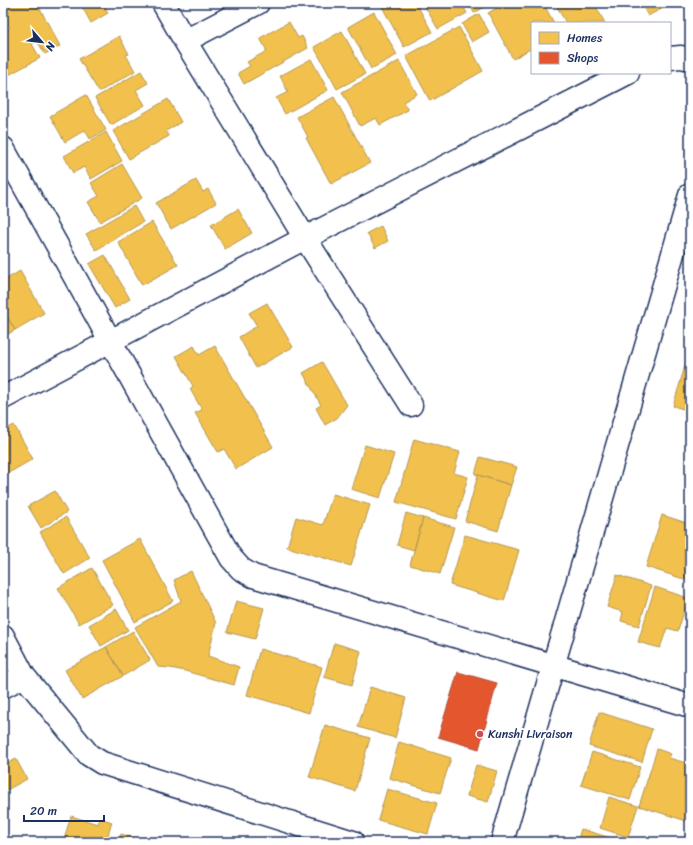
<svg xmlns="http://www.w3.org/2000/svg" width="693" height="845" font-family="Sriracha,sans-serif">
  <style>
    .homes { fill: #f2c14e; stroke: #b29553 }
    .shops { fill: #e4572e; stroke: #a84b3c }
    .lines { fill: none; stroke-linecap: round; stroke-linejoin: round }
    .street-casing { stroke: #1b2f5e; stroke-width: 25 }
    .street { stroke: #fff; stroke-width: 22 }
    .poi-dot { fill: #d1495b; stroke: #fff; stroke-width: 1.5 }
    .labels { text-anchor: middle; stroke-width: 4; stroke-linejoin: round; paint-order: stroke }
    .poi-label { font-size: 12px; fill: #1b2f5e; stroke: #fff; text-anchor: start }
  </style>
  <rect width="100%" height="100%" fill="#fff"/>
  <filter id="ink" filterUnits="userSpaceOnUse"><feTurbulence type="fractalNoise" baseFrequency=".025" numOctaves="2"/><feDisplacementMap in="SourceGraphic" scale="8" xChannelSelector="R" yChannelSelector="G"/><feConvolveMatrix kernelMatrix="1 2 1 2 8 2 1 2 1" color-interpolation-filters="sRGB"/></filter>
  <g filter="url(#ink)">
    <path class="homes" d="M6,3h31l23,43 -15,8 -8,-13 -5,3 8,14 -37,20v-46l7,-4 -7,-13v-10z
      M80,3h23l5,10 -17,10z
      M380,3h36l16,29 -28,15z
      M423,3h38l6,10 -29,16z
      M469,3h23l-18,10z
      M506,3h37l11,20h-22v25l-19,11 -25,-46z
      M555,3h39l11,20h-39z
      M641,3h31l-24,13z
      M374,12l23,43 -26,14 -23,-42z
      M479,14l10,18 -17,10 -10,-18z
      M289,22l9,16 4,-2 6,12 -64,36 -6,-11 12,-7 -3,-4 20,-11 -7,-13z
      M459,27l24,44 -53,30 -24,-45z
      M342,31l23,43 -28,15 -23,-42z
      M119,36l10,18 -3,1 9,16 -36,21 -20,-33z
      M311,59l17,31 -43,24 -9,-16 12,-6 -8,-16z
      M399,61l18,33 -14,8 5,8 -28,15 -4,-7 -16,8 -18,-34z
      M141,71l7,12 -12,7 9,15 -34,20 -16,-27z
      M86,95l20,35 -16,9 -5,-9 -20,12 -15,-26z
      M334,97l36,66 -39,21 -25,-46 2,-1 -11,-20z
      M168,99l13,23 -15,9 3,5 -40,23 -16,-28z
      M106,132l16,29 -31,18 -7,-12 -11,6 -9,-17z
      M122,164l20,34 -42,24 -12,-20 11,-6 -8,-13z
      M196,180l7,12 5,-3 8,14 -45,26 -15,-26z
      M134,206l9,16 -47,28 -10,-16z
      M238,209l14,24 -27,16 -14,-24z
      M152,222l26,43 -36,20 -24,-43z
      M381,226l7,15 -13,7 -8,-15z
      M105,255l25,44 -15,9 -26,-44z
      M20,271l24,42 -29,17 -12,-20v-29z
      M267,303l26,44 -37,21 -17,-31 18,-11 -8,-13z
      M3,310l12,20 -12,7z
      M194,346l5,9 16,-9 58,101 -37,22 -12,-20 -6,3 -23,-39 7,-3 -12,-21 3,-3 -17,-30z
      M689,353l1,1v57l-17,-5z
      M322,362l25,43 -10,13 -12,7 -9,-17 5,-3 -18,-32z
      M14,425l19,34 -28,16 -2,-3v-41z
      M414,439l46,13 -6,21 14,4 -12,42 -60,-17z
      M365,445l29,9 -14,44 -29,-9z
      M480,457l37,10 -6,18 -36,-11z
      M478,475l33,10 -13,46 -33,-10z
      M55,491l12,21 -26,16 -13,-22z
      M333,494l37,11 -19,61 -64,-19 9,-30 27,8z
      M406,513l17,5 -9,32 -17,-5z
      M662,515l28,9v57l-44,-14z
      M66,517l24,41 -26,16 -24,-42z
      M423,518l31,9 -14,47 -30,-9z
      M465,535l54,15 -15,51 -54,-16z
      M140,539l33,62 -38,21 -33,-62z
      M92,568l21,37 -34,19 -21,-36z
      M191,571l25,52 -8,33 31,11 -5,18 -49,-14 -15,-3 -12,-1 -23,-40 46,-26 -7,-21z
      M617,575l34,11 -12,40 -18,-5 2,-9 -16,-5z
      M655,587l33,11 -10,33 -11,-3 -7,20 -22,-6z
      M236,601l28,7 -9,31 -28,-7z
      M116,609l12,21 -27,16 -12,-21z
      M133,631l17,29 -27,16 -17,-29z
      M334,643l27,8 -9,34 -28,-8z
      M106,647l17,29 -41,23 -17,-29z
      M260,649l62,18 -13,46 -62,-18z
      M370,687l36,11 -11,40 -37,-11z
      M599,712l53,17 -10,33 -53,-16z
      M325,725l45,13 -15,53 -46,-14z
      M399,742l52,16 -11,35 -51,-15z
      M657,749l14,5 -2,4 21,6v58l-51,-16z
      M592,752l48,15 -10,33 -49,-15z
      M16,759l11,20 -24,13v-30l2,3z
      M476,765l21,6 -9,31 -21,-6z
      M387,789l50,14 -9,31 -50,-14z
      M609,797l29,9 -10,31 -28,-9z
      M71,816l27,8 2,-6 12,4 -6,20h-43z
      M581,829l43,13h-47z
      M121,834l17,5 -1,3h-18z"/>
    <path class="shops" d="M458,672l39,11 -18,66 -41,-12z"/>
    <g class="lines">
      <g class="street-casing">
        <path id="street" d="M163,3l22,38 120,197 106,167
          M185,41l73,-38
          M670,58l11,-1 9,2
          M3,148l228,410 10,11 12,7 437,130
          M3,398l302,-160 323,-165
          M3,636l21,40 65,79 13,8 251,79
          M3,687l21,-11
          M502,842l188,-647"/>
      </g>
      <use href="#street" class="street"/>
    </g>
  </g>
  <circle class="poi-dot" cx="480" cy="734" r="4"/>
  <g class="labels">
    <g class="poi-label">
      <text x="488" y="738">Kunshi Livraison</text>
    </g>
  </g>
  <rect width="693" height="845" fill="none" stroke="#fff" stroke-width="16"/>
  <rect x="8" y="8" width="677" height="829" fill="none" stroke="#1b2f5e" stroke-width="1.5" filter="url(#ink)"/>
  <rect x="531" y="22" width="140" height="52" fill="#ffffff" stroke="#a4acbf"/>
  <rect x="539" y="32" width="20" height="12" fill="#f2c14e" stroke="#a4acbf"/>
  <text x="567" y="42" font-size="12" fill="#1b2f5e">Homes</text>
  <rect x="539" y="52" width="20" height="12" fill="#e4572e" stroke="#a4acbf"/>
  <text x="567" y="62" font-size="12" fill="#1b2f5e">Shops</text>
  <g transform="translate(42 42) rotate(118)" stroke="#ffffff" stroke-width="3" paint-order="stroke">
  <path d="M0-3L7 15L0 10L-7 15Z" fill="#1b2f5e"/>
  <text y="-6" font-size="11" font-weight="bold" text-anchor="middle" fill="#1b2f5e">N</text>
  </g>
  <path d="M24 815v6h80v-6" fill="none" stroke="#1b2f5e" stroke-width="2"/>
  <text x="30" y="815" font-size="12" fill="#1b2f5e" stroke="#ffffff" stroke-width="3" paint-order="stroke">20 m</text>
</svg>
